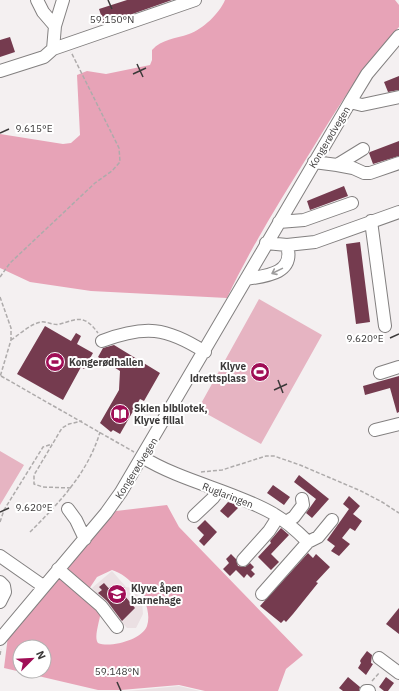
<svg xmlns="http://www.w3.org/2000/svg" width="399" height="691" font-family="'IBM Plex Sans',sans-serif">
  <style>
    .built { fill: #ebe0e3 }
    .green { fill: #e6b4c2 }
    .forest { fill: #e7a3b7; fill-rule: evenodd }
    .building { fill: #753b4f }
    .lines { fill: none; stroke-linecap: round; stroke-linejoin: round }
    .minor-casing { stroke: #838080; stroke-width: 14 }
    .path { stroke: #aeabab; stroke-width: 1.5; stroke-dasharray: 4 2; stroke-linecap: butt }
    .minor { stroke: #fff; stroke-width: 12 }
    .oneway { stroke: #9d9c9c }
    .ticks { fill: none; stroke: #3b3939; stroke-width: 1.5 }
    .labels { text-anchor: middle; stroke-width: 4; stroke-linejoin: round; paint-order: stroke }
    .street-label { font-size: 10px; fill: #3b3939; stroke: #fff }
    .poi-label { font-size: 10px; font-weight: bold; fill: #3b3939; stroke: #fff; text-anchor: start }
    .ticks-label { font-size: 10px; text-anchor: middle; fill: #3b3939; stroke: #fff; stroke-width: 4; stroke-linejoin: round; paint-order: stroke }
  </style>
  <rect width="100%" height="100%" fill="#f4f0f1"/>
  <path class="built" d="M112,571l14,16 6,1 10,13 1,13 -7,14h-9l-35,-40z
    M179,686l21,5h-72z"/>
  <path class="green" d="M259,299l63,36 -61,109 -63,-35z
    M0,451l24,14 -24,40z"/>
  <path class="forest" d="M225,0h170l4,5v22c-35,37 -61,80 -88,124 -30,48 -60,96 -84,147l-136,-7 -61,-9 -30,-14v-134l63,10 8,-1 9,-8 -3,-60 10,-4 19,3 44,-9 2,-5v-10c10,-11 23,-11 37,-16 14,-5 30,-20 36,-34z
    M167,505l12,22 124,128 -17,14 -8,22h-73l-26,-6 -58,5h-23l-94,-22 4,-32 48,-59 13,4 32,28c0,9 -8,28 -3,34 12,5 44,-3 49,-17 7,-22 -15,-50 -35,-56l-15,7 -8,12 -21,-17 -1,-5 49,-56zM20,647h24v24h-24z"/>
  <path class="building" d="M127,0h45l-68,24 -5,-15z
    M10,37l5,15 -15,5v-17z
    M399,76v14l-11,2 -4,-10z
    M399,141v15l-26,8 -4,-11 1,-1z
    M344,186l4,10 -38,14 -3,-9z
    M360,242l10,80 -14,2 -10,-80z
    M45,326l26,15 5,-8 5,3 -4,8 16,9 -9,16 -3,-2 -18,33 -46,-26z
    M114,345l46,28 -16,28 -4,-2 -20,35 -7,-4 -2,2 -11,-9 19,-33 1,-19 -22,-14 5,-9z
    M399,376v36l-2,1 -7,-25 -25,7 -2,-9z
    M299,475l30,24 -17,19 -6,-5 10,-14 -22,-17z
    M273,485l17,12 -6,8 -17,-12z
    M349,496l11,10 -7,8 9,7 -7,10 -5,-3 -8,10 8,6 -11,12 -8,-5 4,-5 -8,-6 22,-31 -6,-5z
    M228,502l6,2 4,4 -10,10 -8,-7z
    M205,520l12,12 -13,14 -5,-5 5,-6 -7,-7z
    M281,528l8,7 -18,19 8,8 -8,8 -13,-13 13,-14 -1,-2z
    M308,553l5,5 3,-4 14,13 -14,15 2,1 -25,31 -7,8 -2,-2 -3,3 -21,-17z
    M231,554l5,5 2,7 7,1 5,-4 4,4 -3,3 4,4 -4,4 -4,-4 -3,4 -8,-8 -6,6 -7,-7 6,-6 -3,-4z
    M104,583l15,17 5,-5 11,13 -13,13 -15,-20 -9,-8 4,-3 -3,-3z
    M399,608v26l-13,-10z
    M367,651l5,4 -1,8 2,1 -7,11 -8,-7 3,-5 -1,-2 1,-2z
    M348,677l12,10 -1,4h-16l-4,-3z
    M386,677l8,6 -6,8h-4l-5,-4z"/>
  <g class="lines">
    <g class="minor-casing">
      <path id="minor" d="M37,0l6,12 12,14
        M53,49l142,-49
        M0,71l44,-14 9,-8 2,-23 8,-26
        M350,102l12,3 37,-8
        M314,162l23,3 16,3 11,5h6l29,-10
        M337,165l26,-16
        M371,221l14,105
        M279,222l25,-2 48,-17
        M266,243l21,2 28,-3 84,-30
        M246,279c22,-3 49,-6 41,-34
        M102,341c43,-16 64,-14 103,11
        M380,373l19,-6
        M375,430l24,-6
        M142,457c41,25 89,33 130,56 14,8 25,18 36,29
        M68,509l8,11 9,19
        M194,516l19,-18 5,-7
        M286,522l8,-5 9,-12 -1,-6
        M0,556l43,30
        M243,560l26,-29 9,-14
        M58,569l43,37 16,21
        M0,582l4,4 1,6 -5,10
        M262,594l46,-52 10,-5 14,-17
        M0,639l106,-126 15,-21 229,-390 17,-28 32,-38
        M379,658l20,15
        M366,691h3"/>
    </g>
    <path class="path" d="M0,277l10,-14 85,-80 17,-12 8,-9 -1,-14 -48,-96
      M0,297l11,31v12l-11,37
      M11,340c9,-6 19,-16 30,-18 6,-1 13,4 19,2 18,-5 24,-10 38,9
      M1,376l133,76
      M201,472l21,-2 44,-14h8l26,9 61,26 21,11 17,11
      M71,488l-28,-1 -9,-3v-9l28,-47 7,-4 13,-3
      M0,522l4,-12 39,-63 9,-3
      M30,532c29,-29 58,-59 70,-100
      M0,655l1,-6
      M372,681l8,-9"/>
    <use href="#minor" class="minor"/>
  </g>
  <defs><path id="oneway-shaft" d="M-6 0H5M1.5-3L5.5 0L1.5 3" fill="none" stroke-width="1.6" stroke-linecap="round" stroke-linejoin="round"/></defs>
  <use class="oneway" href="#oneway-shaft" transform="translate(277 271) rotate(154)"/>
  <path class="ticks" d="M108,0l4,9M137,64l6,13M133,74l13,-6M0,133l9,-4M390,338l9,-4M278,380l5,13M274,390l13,-6M0,512l9,-4M117,682l4,9"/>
  <defs>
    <g id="stadium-disc" transform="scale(1)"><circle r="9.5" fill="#a00e56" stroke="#fff"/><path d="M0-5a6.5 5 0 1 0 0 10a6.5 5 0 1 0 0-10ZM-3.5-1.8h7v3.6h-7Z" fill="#fff"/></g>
    <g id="library-disc" transform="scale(1)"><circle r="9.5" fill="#a00e56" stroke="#fff"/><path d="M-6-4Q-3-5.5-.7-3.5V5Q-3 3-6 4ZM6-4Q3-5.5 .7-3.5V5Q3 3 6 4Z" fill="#fff"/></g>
    <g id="school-disc" transform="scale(1)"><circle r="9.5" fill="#a00e56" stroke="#fff"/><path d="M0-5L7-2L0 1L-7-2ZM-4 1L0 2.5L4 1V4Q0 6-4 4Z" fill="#fff"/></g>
  </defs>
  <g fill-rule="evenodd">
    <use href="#stadium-disc" x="55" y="362"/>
    <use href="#stadium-disc" x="260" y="372"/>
    <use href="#library-disc" x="120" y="414"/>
    <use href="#school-disc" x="117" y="594"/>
  </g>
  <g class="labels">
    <g class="street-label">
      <text transform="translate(329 137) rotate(-59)" y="4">Kongerødvegen</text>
      <text transform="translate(136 468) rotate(-58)" y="4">Kongerødvegen</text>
      <text transform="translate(228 495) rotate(21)" y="4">Ruglaringen</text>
    </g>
    <g class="poi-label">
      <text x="69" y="366">Kongerødhallen</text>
      <text x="246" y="370" text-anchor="end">Klyve<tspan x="246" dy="12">idrettsplass</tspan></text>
      <text x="134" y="412">Skien bibliotek,<tspan x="134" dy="12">Klyve filial</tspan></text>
      <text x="131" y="592">Klyve åpen<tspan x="131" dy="12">barnehage</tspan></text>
    </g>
  </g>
  <g class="ticks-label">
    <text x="112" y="23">59.150°N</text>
    <text x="34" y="132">9.615°E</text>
    <text x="365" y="342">9.620°E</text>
    <text x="34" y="511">9.620°E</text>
    <text x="117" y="675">59.148°N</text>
  </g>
  <g transform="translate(32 659) rotate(66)"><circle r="19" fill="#ffffff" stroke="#b1b0b0"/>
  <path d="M0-3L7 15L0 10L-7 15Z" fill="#a00e56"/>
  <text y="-6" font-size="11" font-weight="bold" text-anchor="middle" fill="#3b3939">N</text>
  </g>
</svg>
